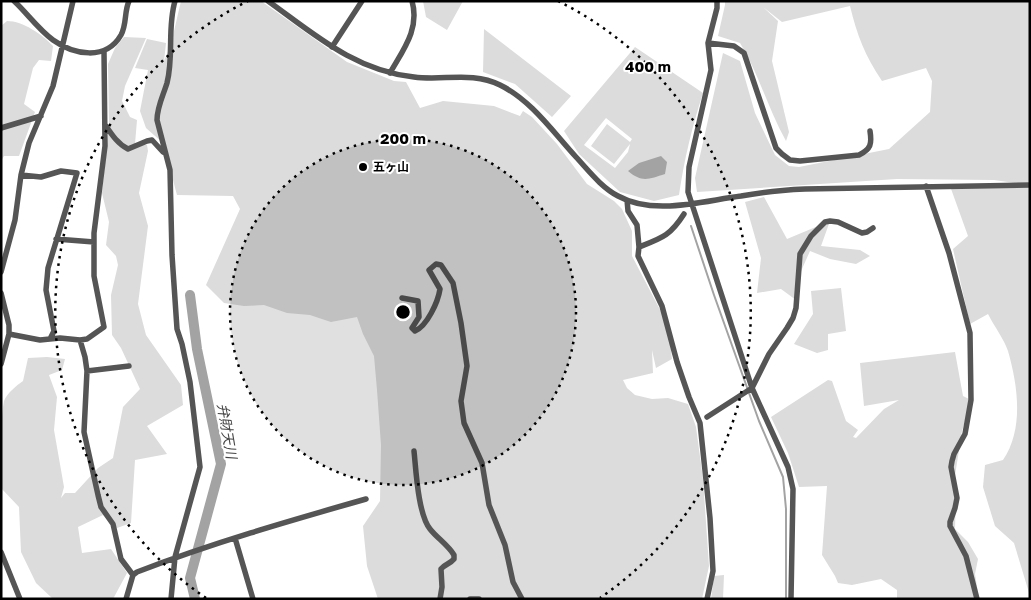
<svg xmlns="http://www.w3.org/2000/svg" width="1031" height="600" font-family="'Golos Text','Noto Sans JP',sans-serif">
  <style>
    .green { fill: #dcdcdc; fill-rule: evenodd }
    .water { fill: #a3a3a3 }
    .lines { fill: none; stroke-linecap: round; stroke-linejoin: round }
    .stream { stroke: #a3a3a3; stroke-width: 2 }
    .river { stroke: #a3a3a3; stroke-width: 10 }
    .minor { stroke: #555; stroke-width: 5.5 }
    .ring { fill: none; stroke: #000; stroke-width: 2.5; stroke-dasharray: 2.5 5 }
    .poi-dot { fill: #000; stroke: #fff; stroke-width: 2 }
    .labels { text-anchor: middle; stroke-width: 4; stroke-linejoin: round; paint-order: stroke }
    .poi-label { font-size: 12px; font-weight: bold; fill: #000; stroke: #fff; text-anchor: start }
    .water-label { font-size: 14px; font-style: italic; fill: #444; stroke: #fff }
    .centre { fill: #000; stroke: #fff; stroke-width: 2.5 }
    .ring-label { font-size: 15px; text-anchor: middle; font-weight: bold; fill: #000; stroke: #fff; stroke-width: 4; stroke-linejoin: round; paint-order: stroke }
  </style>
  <rect width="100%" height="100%" fill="#fff"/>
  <path class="green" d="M181,1h80l86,61 47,19 12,1 14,26 23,-7 51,5 26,10 3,-5 9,6 25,27 30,40 27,17 8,8 10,22v25l36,69 4,34 -16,9 -4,-18 1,23 -30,7 4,8 8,7 17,4 16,-1 20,6 8,23 7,52 6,87 -7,33h-324l-11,-33 -4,-40 17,-25 1,-56 -4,-55 -3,-34 -11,-22 -6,-17 -26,5 -21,-7 -23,-2 -23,-8 -20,1 -20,-3 -18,-18 34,-76 -7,-13 -56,-1 -14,-52 -17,-15 -6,-17 8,-41 -13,-2 12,-29 19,4 -2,18 7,-17z
    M423,1h40l-16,29 -21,-13z
    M725,1h305v595l-16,-53 -19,-17 -12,-39 2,-22 18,-5c21,-31 15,-74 5,-109 -4,-12 -14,-25 -20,-37l-18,10 -17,-75 15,-13 -18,-50 71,-2 -27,-4 -97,-1 -200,13 -2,-14 28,-125 17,8 15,52 20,42 14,11 10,1 90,-18 41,-37 2,-31 -6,-13 -44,13c-17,-25 -25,-46 -32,-75l-68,16 -19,-15 15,14 -6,40 17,71 -3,9c-18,-32 -27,-67 -46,-98l-22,-7 7,-31z
    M7,21c16,0 36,14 46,25l-2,15 -12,-1 -6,8 -9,36 11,8 -16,44h-15l-3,5v-135z
    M484,29l87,67 -19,21 -37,-33 -32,-12z
    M124,37l22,1 -21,48 -3,15 8,16 7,3 -2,24 12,1 1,6 -9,42 9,33 -10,78 8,31 35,50 2,20 -36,21 20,28 -32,6 -4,63 -14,5 -14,-13 -25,12 4,26 29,-4 16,24 -14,26h-60l-17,-16 -15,-31 -2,-45 -18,-19c0,-22 -1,-67 3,-87 3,-8 12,-15 19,-20l5,-23 19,-1 18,2 -3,11 -13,5 8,22 -3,33 10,57 -3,11 4,-5h10l23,-25 15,-10 10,-51 17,-18 -19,-41 -9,-13 -1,-40 7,-30 -2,-9 -10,-11 3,-23 -7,-29 7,-68 -1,-61 7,-16z
    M635,47l68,46c-11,34 -19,67 -24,102l-25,6 -34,-9 -41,-38 -15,-23zM606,118l26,21 -2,3 -23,-18 -16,22 23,18 16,-20 -2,8 -13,16 -31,-23z
    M764,197l23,42 43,-18 -9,25 39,4 10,6 -14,8 -26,-5 -20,-8 -12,27 -2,22 -15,-11 -24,4 4,-35 -16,-56z
    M841,288l5,43 -18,3v16l-11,3 -23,-9 19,-30 -2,-23z
    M955,352l8,44 8,4 -9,31 -8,51 2,11 -1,36 13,13 10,17 -3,15 4,25h-82v-9l-16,-11 -29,6 -14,-2 -3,-7 -13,-21 5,-69 -28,1 -11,-34 -17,-36 57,-37 4,1 14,40 12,9 -5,7 3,1 28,-29 15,-9 -35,6 -4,-43z
    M724,575l-1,24h-12l3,-23z"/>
  <path class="water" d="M661,156l6,6 -2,12c-16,5 -23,9 -37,-3l11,-8z"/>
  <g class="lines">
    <path class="stream" d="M691,226l23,69 45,126 24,56 3,32v90"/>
    <path class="river" d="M190,295l7,54 24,115 -31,114 5,21"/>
    <path class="minor" d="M14,1c13,12 24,28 39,39 21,15 53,21 68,-5 6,-11 3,-23 8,-34
      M268,1c46,33 87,70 146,76 29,4 58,-6 86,8 31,15 53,47 76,72 13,14 25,30 42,39 36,20 84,5 123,0 21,-4 42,-6 64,-7l225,-4
      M717,1v7l-9,35 3,27 -22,97 -1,25 64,196 36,79 5,22 -2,110
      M708,43l26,3 10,7 32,95 6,6 8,6 10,1 59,-6c12,-6 13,-11 11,-24
      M332,47l30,-46
      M390,73c13,-23 30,-44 22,-72
      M106,126c6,9 12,18 22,23l19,-8 5,-1 11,12
      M1,128l40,-12
      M21,175l20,2 20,-6 16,2 -29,95 -2,22 8,41 -4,8
      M926,186l23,67 21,80 1,67 -6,34 -11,20 -2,7 -1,6 6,31 -2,10 -5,14v4l16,30 11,43
      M627,200l1,11 9,14 2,22
      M684,214c-14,22 -22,24 -45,33l-1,9 24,50 15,56 12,35 11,26 10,95 3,53 -6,28
      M56,239l38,3
      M1,272l14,-52 6,-45 8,-32 24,-57 20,-85
      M1,293l8,32v9l-8,30
      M402,298l16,3 1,16 -7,11 3,3c12,-5 23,-29 25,-42l-11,-19 7,-6 5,1 12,18 8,40 6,43 -6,35 3,22 18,40 7,42 16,40 8,37 9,17
      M9,334l31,6 20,-2 20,2 7,-1 17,-12 -10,-51v-43l11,-87 -1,-95
      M80,340l5,17 2,14 -3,61 14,63 3,12 12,17 8,35 12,16
      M87,371l42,-5
      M707,417l45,-29 17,-34 18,-26 6,-10 3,-10 4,-54 11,-18 14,-14 5,-1 8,1 24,11 5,-1 6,-4
      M414,451c2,19 4,63 16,78 7,9 18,16 24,26v4c-4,5 -9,5 -13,10l1,18 -2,12
      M235,538l18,61
      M1,552l19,47
      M126,599l7,-24 4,-3c75,-29 152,-51 229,-73
      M171,599l4,-42 25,-90 -10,-85 -8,-38 -5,-15 -5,-74 -2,-85 -13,-50c0,-13 6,-24 10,-37 7,-27 0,-55 8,-82
      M470,599h9"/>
  </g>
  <circle cx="403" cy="312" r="173" fill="#000" fill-opacity=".12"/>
  <g class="ring">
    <circle cx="403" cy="312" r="173"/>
    <path d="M206 598A347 347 0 0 1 248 1M558 1A347 347 0 0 1 600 598"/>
  </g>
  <circle class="poi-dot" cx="363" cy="167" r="5"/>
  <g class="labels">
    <g class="poi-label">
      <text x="373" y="171">五ヶ山</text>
    </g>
    <g class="water-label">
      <text transform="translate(227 431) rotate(80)" y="5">弁財天川</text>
    </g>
  </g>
  <circle cx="403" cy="312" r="8" class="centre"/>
  <g class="ring-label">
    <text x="648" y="72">400 m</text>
    <text x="403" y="144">200 m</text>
  </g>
  <rect width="1031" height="600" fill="none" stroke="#000000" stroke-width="5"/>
</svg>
